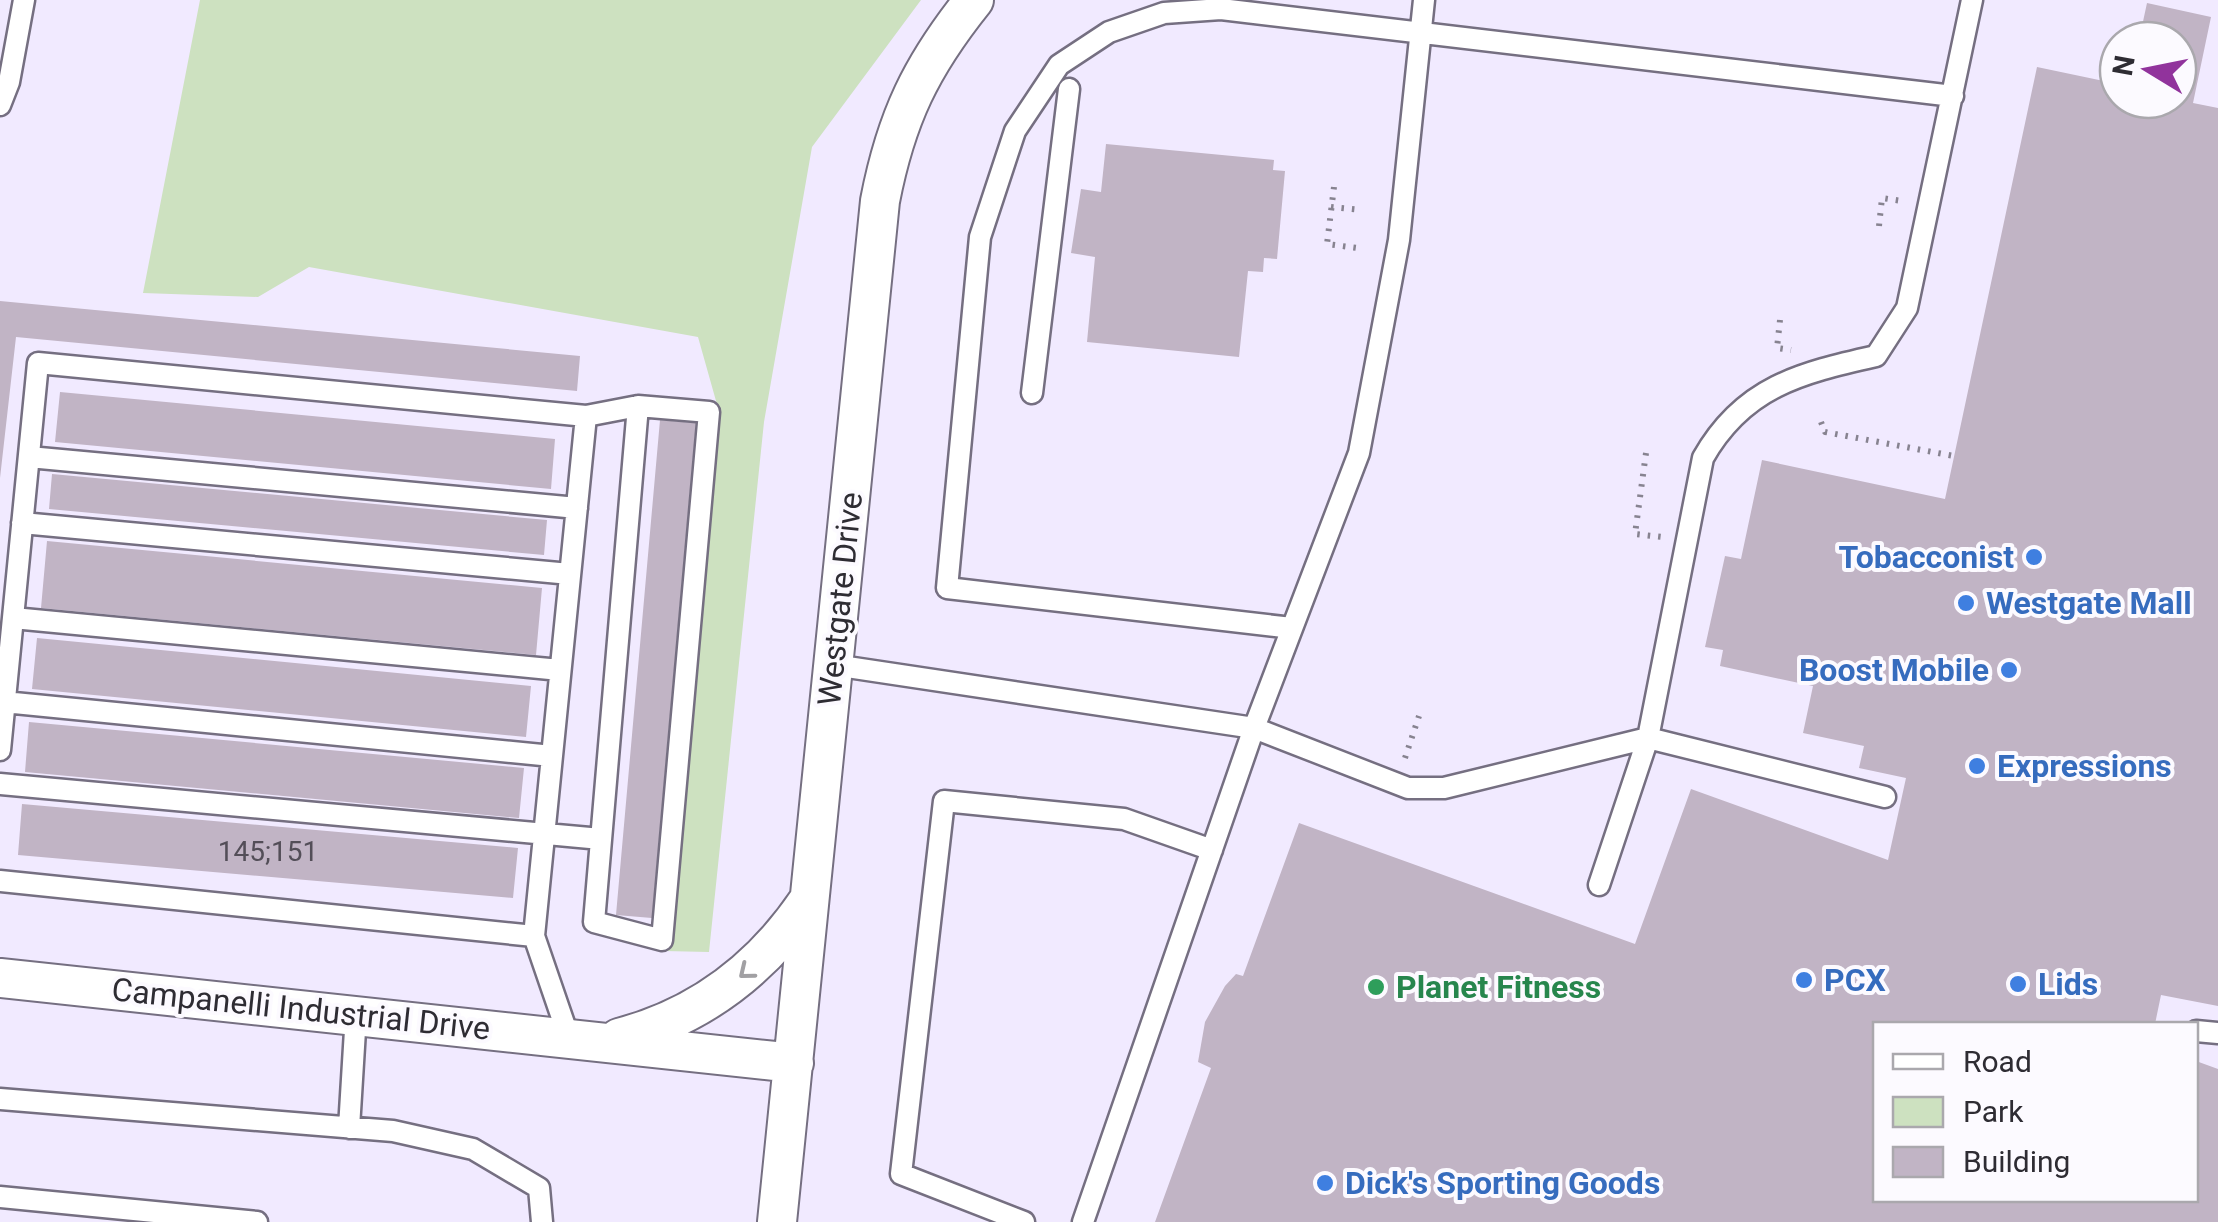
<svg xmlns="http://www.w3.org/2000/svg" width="2218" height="1222" font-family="Roboto,sans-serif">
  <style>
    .green { fill: #cde1c0 }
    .building { fill: #c1b4c5 }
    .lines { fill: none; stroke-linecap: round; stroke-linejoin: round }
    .lane-casing { stroke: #756f81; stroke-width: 25 }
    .street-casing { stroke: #756f81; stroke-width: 42 }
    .path { stroke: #878390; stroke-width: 6; stroke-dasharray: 2.5 8; stroke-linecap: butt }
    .lane { stroke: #fff; stroke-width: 20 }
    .street { stroke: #fff; stroke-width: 38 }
    .oneway { stroke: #a1a0a3 }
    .shop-dot { fill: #3f7fe0; stroke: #fcfaff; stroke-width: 4 }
    .leisure-dot { fill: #2e9e5b; stroke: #fcfaff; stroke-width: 4 }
    .labels { text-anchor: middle; stroke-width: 8; stroke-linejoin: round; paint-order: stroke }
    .number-label { font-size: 28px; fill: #534e58 }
    .shop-label { font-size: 32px; font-weight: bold; fill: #366cbe; stroke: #fcfaff; text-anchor: start }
    .street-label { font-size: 32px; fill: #2e2c33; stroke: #fcfaff }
    .leisure-label { font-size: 32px; font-weight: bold; fill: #27864d; stroke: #fcfaff; text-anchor: start }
  </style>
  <rect width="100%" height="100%" fill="#f1eaff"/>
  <path class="green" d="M200,0h721l-109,147 -48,275 -55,530 -45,-1 54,-543 -20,-71 -389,-70 -51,30 -115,-4z"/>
  <path class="building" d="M2147,3l64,14 -18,86 25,5v898l-57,-11 -6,29h-279v176h320v-139l22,8v153h-1063l56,-154 -13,-6 7,-40 20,-36 11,-12 7,2 56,-153 336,121 56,-155 197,71 18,-82 -47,-10 5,-22 -61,-13 10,-47 -93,-20 3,-16 -18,-3 20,-91 16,3 21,-99 183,39 92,-432 81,17v16h60v-60h-39z
    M1106,144l168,16 -1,10 12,1 -8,88 -13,-1 -1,14 -15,-1 -9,86 -152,-15 8,-85 -24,-4 10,-64 20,3z
    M0,301l580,55 -3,35 -561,-54 -16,141z
    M60,392l495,47 -4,50 -496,-47z
    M660,420l36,3 -44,495 -36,-3z
    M52,474l495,46 -3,35 -495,-46z
    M47,541l495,47 -6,67 -495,-47z
    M37,638l494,48 -5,51 -494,-48z
    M29,722l495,46 -5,50 -494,-46z
    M22,804l496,44 -5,50 -495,-43z"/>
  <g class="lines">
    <g class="lane-casing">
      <path id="lane" d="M0,105l9,-23 15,-82
        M1032,393l37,-304
        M638,406l71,6 -47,528 -68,-18z
        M586,416l52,-10
        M29,457l548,51
        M22,523l548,51
        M13,618l547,52
        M1292,628l-345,-40 33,-351 35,-106 44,-66 50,-33 55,-19 57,-4 732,87
        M834,665l420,63 154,60h36l204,-50 55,-280c40,-71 97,-85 173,-102l31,-48 65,-308
        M4,702l548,54
        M0,750l38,-387 548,53 -52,520 35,102
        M0,784l601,55
        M0,881l534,55
        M1599,885l49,-147 237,59
        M2196,1031l22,2
        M0,1099l393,32 80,18 66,39 3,34
        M349,1128l7,-114
        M0,1197l257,25
        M1024,1222l-123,-48 43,-373 180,18 88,31
        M1083,1222l171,-494 105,-275 40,-213 25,-240"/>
    </g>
    <g class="street-casing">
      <path id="street" d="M0,978l794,85
        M619,1038c80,-21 143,-69 189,-137
        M777,1222l103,-1021c16,-83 41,-135 94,-201"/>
    </g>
    <path class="path" d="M1334,187l-7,57 30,4
      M1331,207l30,3
      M1879,226l3,-28 20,3
      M1780,320l-3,28 14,2
      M1821,422l4,10 129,24
      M1646,453l-11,81 27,3
      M1405,758l14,-42"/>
    <use href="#lane" class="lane"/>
    <use href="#street" class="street"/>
  </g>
  <defs><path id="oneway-chevron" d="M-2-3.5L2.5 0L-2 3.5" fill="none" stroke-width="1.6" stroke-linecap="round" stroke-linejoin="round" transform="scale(2.5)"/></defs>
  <use class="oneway" href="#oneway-chevron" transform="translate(746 972) rotate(141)"/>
  <g class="shop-dot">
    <circle cx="2034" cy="557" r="10"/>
    <circle cx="1966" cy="603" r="10"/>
    <circle cx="2009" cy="670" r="10"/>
    <circle cx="1977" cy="766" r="10"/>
    <circle cx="1804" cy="980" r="10"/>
    <circle cx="2018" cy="984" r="10"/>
    <circle cx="1325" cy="1183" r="10"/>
  </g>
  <circle class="leisure-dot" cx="1376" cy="987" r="10"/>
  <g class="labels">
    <g class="number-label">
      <text x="268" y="861">145;151</text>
    </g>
    <g class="shop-label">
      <text x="2014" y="568" text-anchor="end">Tobacconist</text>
      <text x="1986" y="614">Westgate Mall</text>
      <text x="1989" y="681" text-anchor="end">Boost Mobile</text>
      <text x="1997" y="777">Expressions</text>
      <text x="1824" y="991">PCX</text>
      <text x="2038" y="995">Lids</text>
      <text x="1345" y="1194">Dick's Sporting Goods</text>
    </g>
    <g class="street-label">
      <text transform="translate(840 599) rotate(-84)" y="11">Westgate Drive</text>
      <text transform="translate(301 1009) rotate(6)" y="11">Campanelli Industrial Drive</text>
    </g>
    <g class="leisure-label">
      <text x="1396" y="998">Planet Fitness</text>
    </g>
  </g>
  <rect x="1873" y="1022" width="325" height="180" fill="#fcfaff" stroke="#aaa8ad" stroke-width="2.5"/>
  <rect x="1893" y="1054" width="50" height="15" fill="#ffffff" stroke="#aaa8ad" stroke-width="2.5"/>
  <text x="1963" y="1072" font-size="30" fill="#2e2c33">Road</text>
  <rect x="1893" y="1097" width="50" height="30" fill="#cde1c0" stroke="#aaa8ad" stroke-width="2.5"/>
  <text x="1963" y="1122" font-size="30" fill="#2e2c33">Park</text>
  <rect x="1893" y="1147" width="50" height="30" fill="#c1b4c5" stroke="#aaa8ad" stroke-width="2.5"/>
  <text x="1963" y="1172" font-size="30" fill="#2e2c33">Building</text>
  <g transform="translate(2148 70) rotate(280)"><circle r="48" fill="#fcfaff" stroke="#aaa8ad" stroke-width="2.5"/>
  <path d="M0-8L18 38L0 25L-18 38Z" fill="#91339c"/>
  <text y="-15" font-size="28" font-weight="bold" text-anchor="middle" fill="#2e2c33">N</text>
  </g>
</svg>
